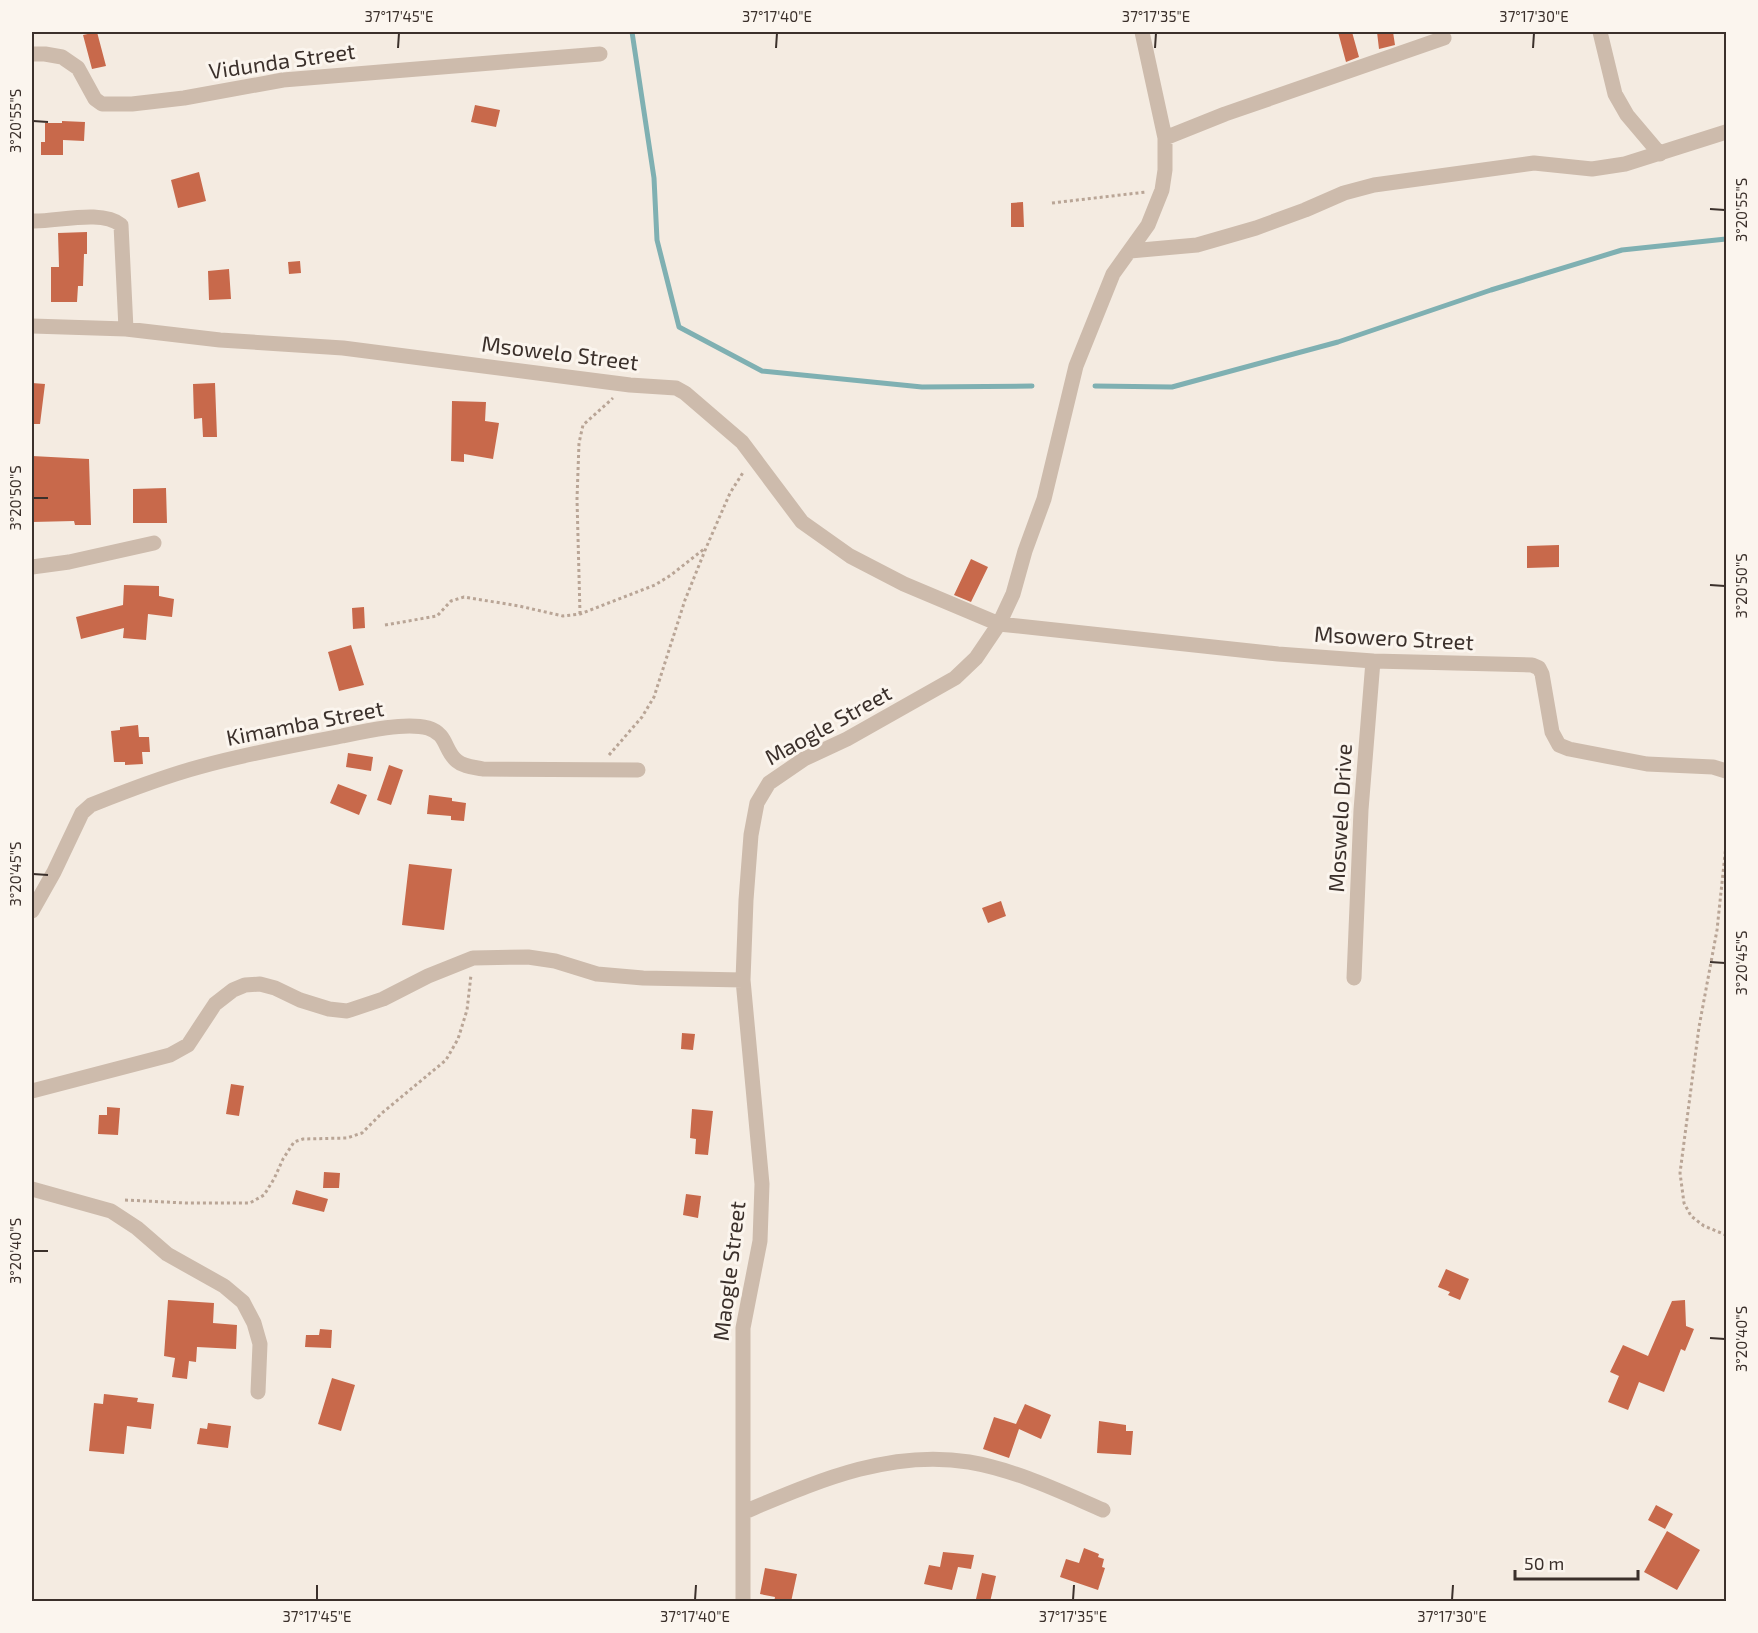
<svg xmlns="http://www.w3.org/2000/svg" width="1758" height="1633" font-family="'Exo 2',sans-serif">
  <style>
    .lines { fill: none; stroke-linecap: round; stroke-linejoin: round }
    .stream { stroke: #7fb0b2; stroke-width: 5 }
    .building { fill: #c8694b }
    .path { stroke: #b9a596; stroke-width: 3; stroke-dasharray: 3 3; stroke-linecap: butt }
    .minor { stroke: #cdbbac; stroke-width: 15 }
    .ticks { fill: none; stroke: #3b302b; stroke-width: 2 }
    .labels { text-anchor: middle; stroke-width: 6; stroke-linejoin: round; paint-order: stroke }
    .street-label { font-size: 22px; fill: #3b302b; stroke: #fbf5ee }
    .neatline { fill: none; stroke: #3b302b; stroke-width: 2 }
    .ticks-label { font-size: 15px; text-anchor: middle; fill: #3b302b }
  </style>
  <rect width="100%" height="100%" fill="#f4ebe1"/>
  <g class="lines">
    <path class="stream" d="M632,32l22,146 3,62 22,87 83,44 160,16 110,-1
      M1095,386l77,1 166,-45 153,-52 131,-40 104,-11"/>
  </g>
  <path class="building" d="M97,32l9,34 -14,3 -9,-34z
    M1338,32h14l7,25 -13,5z
    M1377,32h16l2,13 -16,4z
    M475,105l25,5 -4,17 -25,-5z
    M62,121l23,1 -1,19 -21,-1v15h-22v-13h4v-19h17z
    M199,172l7,29 -28,7 -7,-28z
    M1023,202l1,25h-13v-24z
    M87,232v22h-3l-1,32h-5l-1,16h-26v-35h8l-1,-34z
    M300,261l1,12 -12,1 -1,-12z
    M229,269l2,30 -22,1 -1,-29z
    M32,383l13,1 -5,40h-8z
    M215,383l2,54h-14l-1,-19 -8,1 -1,-35z
    M452,401l34,1 -1,19 14,2 -6,36 -29,-5v8l-13,-1z
    M32,456l57,3 2,66h-16l-1,-4 -42,1z
    M166,488l1,35h-34v-34z
    M1559,545v22l-32,1v-22z
    M971,559l17,8 -17,35 -17,-7z
    M124,585l35,1v10l15,3 -2,18 -24,-3 -2,26 -23,-2 1,-10 -43,11 -5,-22 47,-12z
    M364,607l1,21 -12,1 -1,-21z
    M351,645l13,40 -25,6 -11,-39z
    M138,725l1,12h10l1,15h-8l1,12 -18,1v-3h-11l-3,-31 9,-1v-3z
    M348,753l25,4 -2,14 -25,-4z
    M389,765l14,5 -12,35 -14,-5z
    M338,784l29,11 -8,20 -29,-12z
    M429,795l23,3v3l14,2 -2,18 -13,-1v-4l-24,-2z
    M409,864l43,5 -8,61 -42,-5z
    M1001,901l5,15 -18,7 -6,-15z
    M682,1033l13,1 -2,16 -12,-1z
    M231,1084l13,2 -5,30 -13,-2z
    M107,1107l13,1 -2,27 -20,-1 1,-19h8z
    M692,1109l21,2 -5,44 -13,-1 1,-15 -6,-1z
    M324,1172l16,1 -1,15h-16z
    M296,1190l32,9 -4,13 -32,-8z
    M686,1194l15,2 -3,22 -15,-3z
    M1446,1269l23,10 -9,21 -12,-5 2,-3 -12,-5z
    M168,1300l46,3 -1,20 24,2 -1,24 -39,-2 -1,15 -7,-1 -2,18 -15,-2 3,-19 -11,-2z
    M1685,1300l1,26 8,3 -9,22 -4,-2 -17,43 -25,-10 -11,28 -20,-8 11,-26 -9,-4 13,-27 25,11 24,-55z
    M320,1329l12,1 -1,18 -26,-1 1,-12h13z
    M332,1378l23,7 -14,46 -23,-7z
    M104,1394l34,4 -1,4 17,2 -3,25 -24,-3 -3,28 -35,-3 5,-48 9,1z
    M1025,1404l26,11 -10,24 -22,-10 -10,29 -26,-9 11,-32 22,7z
    M1099,1421l27,4v6h7l-2,24 -34,-2z
    M208,1423l23,3 -3,22 -31,-4 3,-16 7,1z
    M1656,1505l17,9 -8,15 -17,-9z
    M1667,1531l33,19 -23,40 -33,-18z
    M1084,1548l15,6 -1,3 6,2 -2,8 3,1 -7,22 -38,-13 6,-18 13,4z
    M943,1552l31,3 -3,14 -13,-2 -6,23 -28,-6 5,-19 11,2z
    M765,1568l32,6 -6,28h-17l1,-5 -15,-3z
    M982,1573l14,3 -6,26 -14,-3z"/>
  <g class="lines">
    <path class="path" d="M1052,203l94,-11
      M580,614l-3,-115 2,-56 4,-18 30,-27
      M385,625l52,-9 14,-15 13,-4 55,9 44,10 17,-2 75,-29 16,-10 33,-26
      M609,755l33,-38 12,-20 31,-97 21,-52 24,-55 14,-22
      M1726,845l-9,85 -18,97 -19,146 4,30 7,13 13,10 22,9
      M125,1200l60,3h65l14,-8 10,-16 9,-20 11,-17 9,-3 44,-1 15,-5 20,-20 64,-53 12,-21 9,-29 4,-35"/>
    <path class="minor" d="M1600,32l15,62 12,21 33,39
      M32,54h13l17,3 16,11 17,31 7,5h30l52,-6 99,-18 317,-26
      M1165,138l60,-24 219,-76
      M32,221c25,1 69,-12 89,4l5,104
      M1130,251l67,-6 59,-17 49,-18 39,-17 30,-8 160,-22 58,6 33,-5 101,-32
      M32,326l94,3 94,11 123,8 287,37 46,3 9,5 57,49 60,80 48,34 54,28 95,40 279,30 95,7 159,4 7,3 3,6 10,58 7,13 10,4 78,15 66,3 13,4
      M32,567l37,-5 85,-19
      M32,911l22,-39 28,-59 9,-8c35,-14 71,-28 108,-38 46,-13 95,-22 143,-31 23,-5 63,-14 86,-8 20,6 16,23 29,33 7,6 17,6 26,8l155,1
      M1354,978l7,-168 12,-149
      M32,1091l138,-36 18,-10 27,-41 18,-14 12,-5 15,-1 15,4 25,12 29,9 18,2 36,-12 45,-23 45,-18 55,-1 27,4 42,13 46,4 100,2
      M32,1189l79,22 26,17 30,26 57,32 19,16 11,21 6,21 -2,48
      M744,1512c72,-30 145,-63 225,-50 47,8 90,29 134,48
      M743,1602v-274l17,-87 2,-57 -19,-204 3,-80 5,-65 6,-32 12,-20 35,-24 43,-20 108,-61 21,-20 23,-34 14,-30 12,-43 19,-52 32,-133 37,-92 35,-49 14,-35 3,-20v-32l-23,-106"/>
  </g>
  <path class="ticks" d="M398,48l1,-15M776,48l1,-15M1155,48l1,-15M1533,48l1,-15M33,121l15,1M1710,209l15,1M33,498h15M1710,585l15,1M33,874l15,1M1710,962l15,1M33,1251h15M1710,1338l15,1M317,1600v-15M695,1600l1,-15M1073,1600l1,-15M1452,1600l1,-15"/>
  <g class="labels">
    <g class="street-label">
      <text transform="translate(282 61) rotate(-8)" y="8">Vidunda Street</text>
      <text transform="translate(560 353) rotate(7)" y="8">Msowelo Street</text>
      <text transform="translate(1394 638) rotate(3)" y="8">Msowero Street</text>
      <text transform="translate(305 723) rotate(-11)" y="8">Kimamba Street</text>
      <text transform="translate(828 725) rotate(-29)" y="8">Maogle Street</text>
      <text transform="translate(1340 818) rotate(-87)" y="8">Moswelo Drive</text>
      <text transform="translate(729 1271) rotate(-83)" y="8">Maogle Street</text>
    </g>
  </g>
  <rect width="1758" height="1633" fill="none" stroke="#fbf5ee" stroke-width="66"/>
  <path d="M1515 1570v9h123v-9" fill="none" stroke="#3b302b" stroke-width="3"/>
  <text x="1524" y="1570" font-size="18" fill="#3b302b" stroke="#fbf5ee" stroke-width="4.5" paint-order="stroke">50 m</text>
  <rect x="33" y="33" width="1692" height="1567" class="neatline"/>
  <g class="ticks-label">
    <text x="399" y="22">37°17'45"E</text>
    <text x="777" y="22">37°17'40"E</text>
    <text x="1156" y="22">37°17'35"E</text>
    <text x="1534" y="22">37°17'30"E</text>
    <text transform="translate(16 121) rotate(-90)" y="5">3°20'55"S</text>
    <text transform="translate(1742 210) rotate(-90)" y="5">3°20'55"S</text>
    <text transform="translate(16 498) rotate(-90)" y="5">3°20'50"S</text>
    <text transform="translate(1742 586) rotate(-90)" y="5">3°20'50"S</text>
    <text transform="translate(16 874) rotate(-90)" y="5">3°20'45"S</text>
    <text transform="translate(1742 963) rotate(-90)" y="5">3°20'45"S</text>
    <text transform="translate(16 1251) rotate(-90)" y="5">3°20'40"S</text>
    <text transform="translate(1742 1339) rotate(-90)" y="5">3°20'40"S</text>
    <text x="317" y="1622">37°17'45"E</text>
    <text x="695" y="1622">37°17'40"E</text>
    <text x="1073" y="1622">37°17'35"E</text>
    <text x="1452" y="1622">37°17'30"E</text>
  </g>
</svg>
